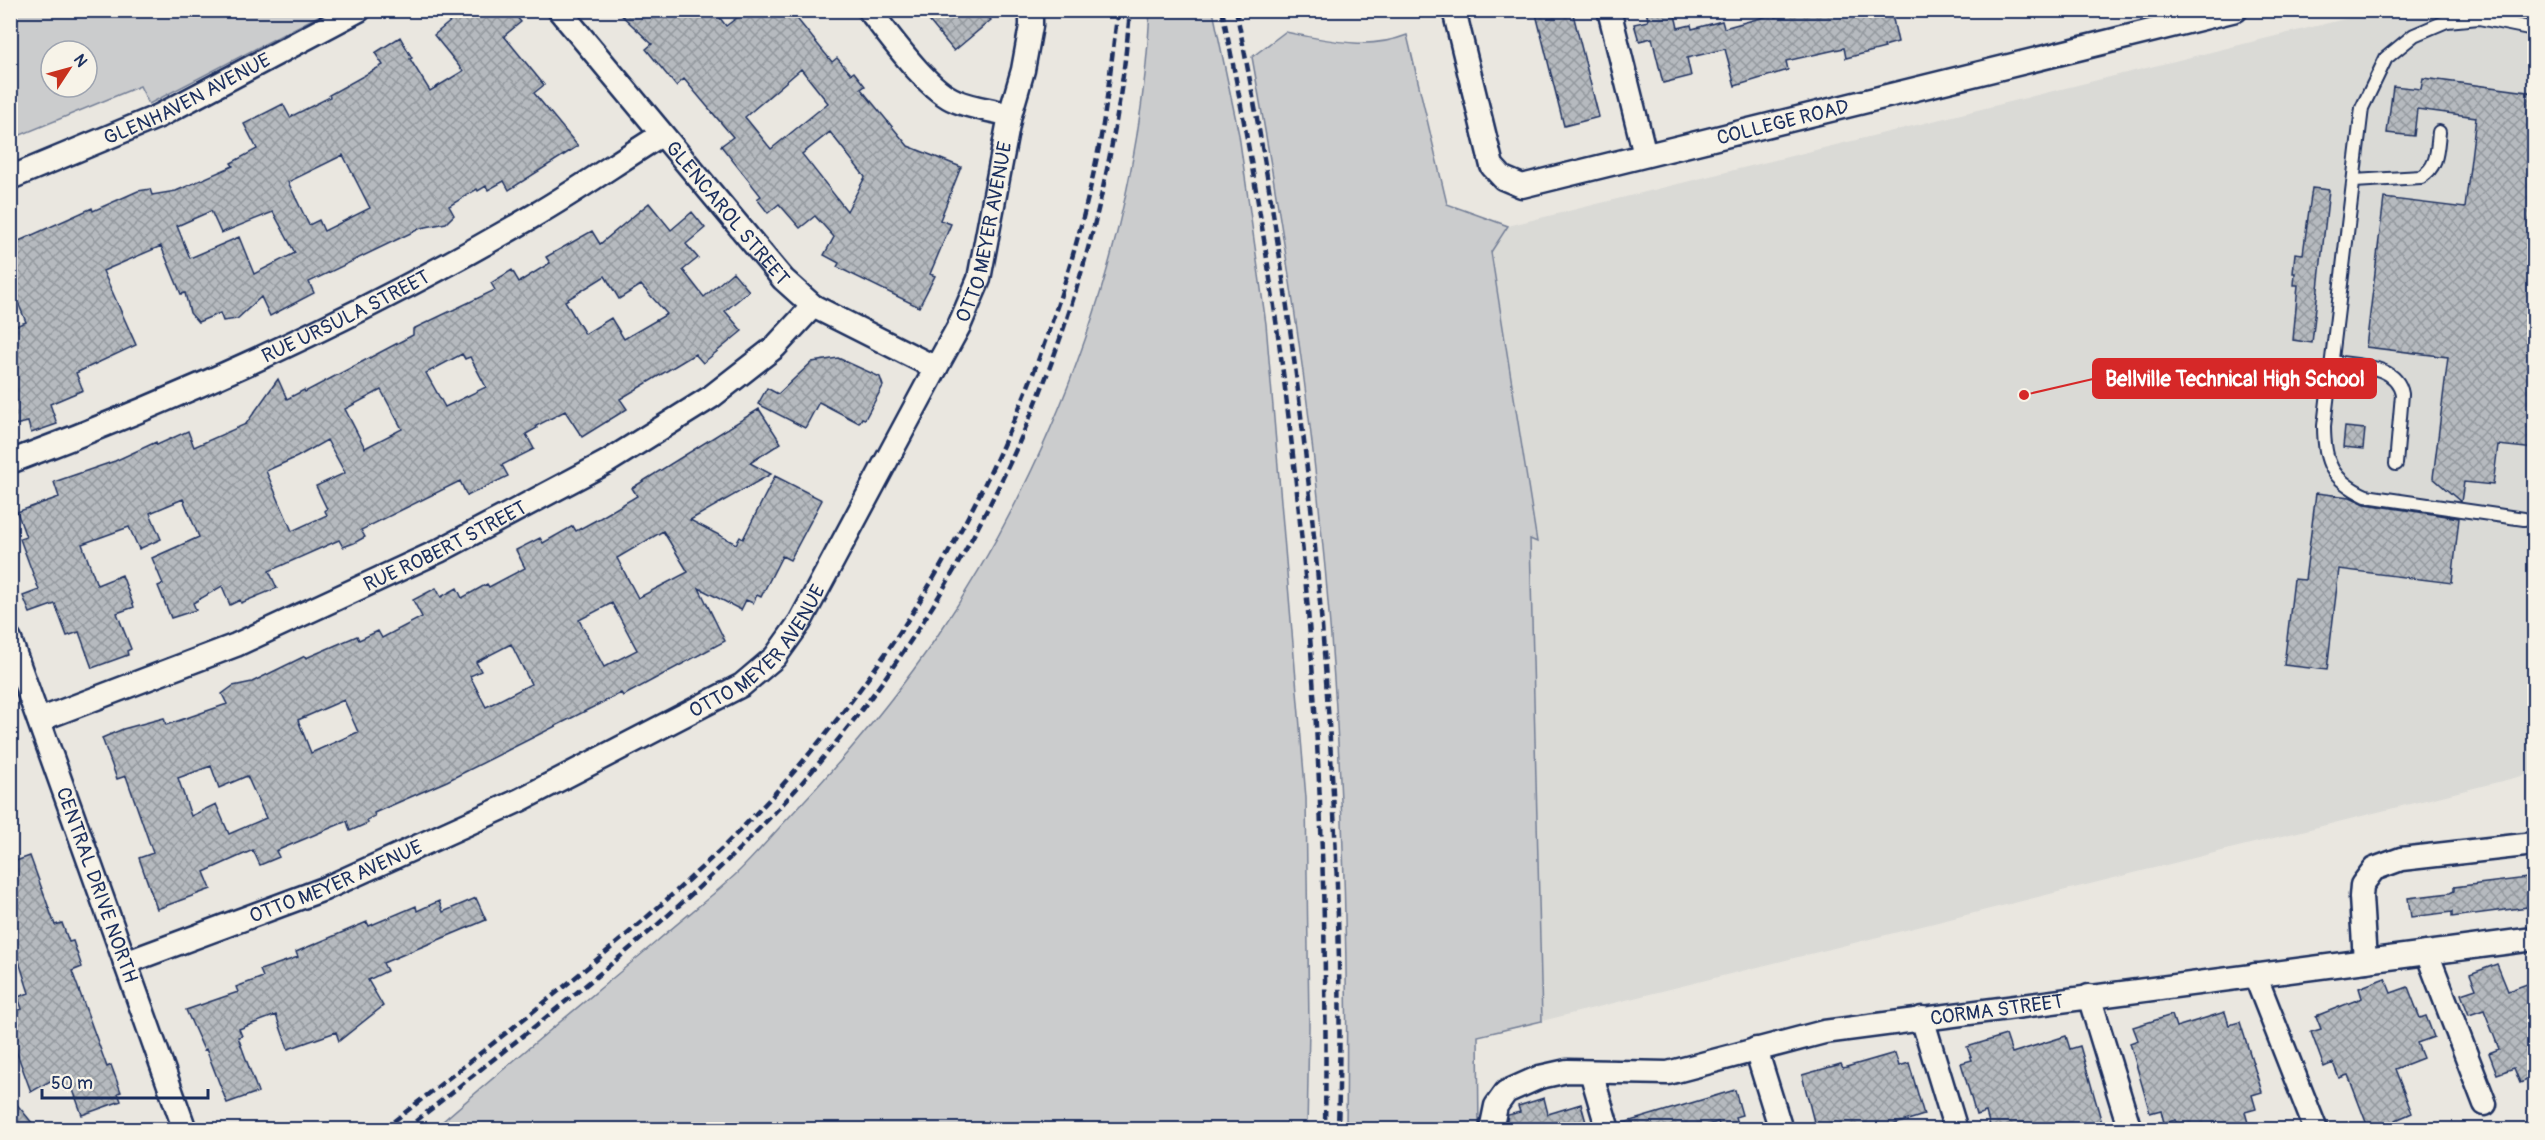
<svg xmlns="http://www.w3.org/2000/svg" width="2545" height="1140" font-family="Pangolin,sans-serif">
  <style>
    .built { fill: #dadad6 }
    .grass { fill: #cbcccd; stroke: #737e96; stroke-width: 1.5; fill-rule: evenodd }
    .building { fill: url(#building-cross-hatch); stroke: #1b2f5e; stroke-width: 1.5; fill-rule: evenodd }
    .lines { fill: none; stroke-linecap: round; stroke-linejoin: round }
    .service-casing { stroke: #1b2f5e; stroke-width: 16 }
    .minor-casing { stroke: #1b2f5e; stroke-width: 27 }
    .service { stroke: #f7f3e8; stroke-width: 12 }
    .minor { stroke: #f7f3e8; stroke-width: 22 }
    .rail { stroke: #1b2f5e; stroke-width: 4.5; stroke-dasharray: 9 4.5; stroke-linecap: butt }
    .labels { text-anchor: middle; stroke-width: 6; stroke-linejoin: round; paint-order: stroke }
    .street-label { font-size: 20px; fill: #1b2f5e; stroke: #f7f3e8 }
    .leader { fill: none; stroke: #d62828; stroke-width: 2 }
    .callout-dot { fill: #d62828; stroke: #f7f3e8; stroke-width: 2 }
    .callout { fill: #d62828; stroke: #d62828; stroke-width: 2 }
    .callout-label { font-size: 21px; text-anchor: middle; font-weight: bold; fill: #fff }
  </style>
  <defs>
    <pattern id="building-cross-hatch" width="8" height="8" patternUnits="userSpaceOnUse" patternTransform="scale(1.5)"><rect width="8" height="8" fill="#b6babf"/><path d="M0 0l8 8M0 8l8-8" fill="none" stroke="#93989e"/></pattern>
  </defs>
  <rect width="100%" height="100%" fill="#eae7e0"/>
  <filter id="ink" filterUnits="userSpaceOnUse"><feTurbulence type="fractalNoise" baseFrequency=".0167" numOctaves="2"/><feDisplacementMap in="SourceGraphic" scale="12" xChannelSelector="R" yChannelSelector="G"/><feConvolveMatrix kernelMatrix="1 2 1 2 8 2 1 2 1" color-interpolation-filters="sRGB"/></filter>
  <g filter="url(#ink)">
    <path class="built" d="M2377,11h157v762l-992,248 -12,-483 6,4 -45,-290 17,-26z"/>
    <path class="grass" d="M10,11l1,-1 317,1 -179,93 -9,-18 -129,53zM51,51h36v36h-36z
      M1150,11h63l26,124 27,189 40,474 3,228 -2,103h-873c73,-64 148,-125 222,-187 26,-23 54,-44 79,-67 20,-19 38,-41 57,-61 52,-55 101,-113 144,-176 124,-184 203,-405 214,-627z
      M1285,32c43,8 81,19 122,3l40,169 61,22 -17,26 46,290 -7,-3 12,482 -64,15 1,93h-133c3,-207 -5,-415 -27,-622 -15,-150 -40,-300 -67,-450z"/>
    <path class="building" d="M464,10h47l10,12 -17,14 40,49 -10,8 44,53 -69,44 -5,-9 -16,9 -2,-4 -8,5 -1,-2 -28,17 5,9 -8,8 -25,5 -112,54 5,11 -44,23 -9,-19 -24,22 -14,2 -3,-8 -22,9 -8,-9 -5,-20 -4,1 -20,-48 -58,25 33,74 -60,28 7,17 -33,14 7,20 -26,9 -3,-11 -18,4v-98l16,-6 -16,-39v-38l82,-37 1,3 45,-20 12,-2 2,6 24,-4 57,-25 -2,-3 26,-14 -13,-25 39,-20 7,13 40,-20 -1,-2 54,-30 -8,-12 25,-16 12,21 -2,1 20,32 33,-20 -29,-36zM343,155l27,53 -46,23 -5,-11 -10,5 -21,-43zM211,211l10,22 52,-21 22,41 -41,21 -15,-37 -49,21 -13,-32z
      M616,10h98l12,16 21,-16h43l42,52 5,-4 14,16 3,-2 11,14 -4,3 47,57 53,21 -21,53 11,4 -21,50 5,2 -16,31 -82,-40 2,-4 -15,-8 10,-18 -19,-21 -15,12 -21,-24 -11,9 -11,-14 4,-3 -40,-50 12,-9 -49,-58 -8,7 -30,-37 6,-5zM801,69l27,34 -57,46 -26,-32zM830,132l35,45 -18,34 -45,-57z
      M920,10h62l9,10 -37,31z
      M1535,10h37l27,107 -35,9z
      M1646,10h28l4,18 13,-3 1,4 30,-8 2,7 51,-14 1,3 25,-7h90l7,32 -14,4 1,2 -39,10 -2,-10 -58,13 2,9 -53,16 -10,-37 -38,9 4,18 -28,7 -11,-45 -13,3 -5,-17 14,-3z
      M2423,78l112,15v356l-37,-4 -5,40 -29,-3 -3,20 -28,-24 15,-121 -82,-10 18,-149 81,10 11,-91 -59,-8 -3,27 -27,-3 6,-47 28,3z
      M2312,188l17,2 -17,153 -19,-3 5,-55h-4l1,-12h-2l2,-20 8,1z
      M649,203l22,27 21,-18 13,16 -19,16 12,14 -15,12 21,27 29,-25 16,19 -24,20 17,20 -39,32 -8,-9 -75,45 7,10 -45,28 -17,-26 -29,15 1,2 -11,6 8,15 -32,16 6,11 -41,20 -7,-15 -99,49 4,7 -11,6 -11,4 -4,-7 -70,31 8,17 -36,15 -1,-3 -10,5 -8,-19 -29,17 3,7 -25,8 -13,-32 5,-2 -11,-26 47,-21 -16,-38 -33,14 11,26 -22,10 -10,-22 -47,17 15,41 25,-10 12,32 -17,6 14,36 -4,2 1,4 -36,13 -13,-36 -12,4 -12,-32 -25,9 -7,-17 16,-6 -19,-51 6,-2 -9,-25 42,-15 -5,-15 61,-21 41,-19 1,3 31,-14 6,16 52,-23 32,-45 9,20 17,-9 1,2 108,-57v-6l82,-39 -4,-7 21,-13 7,12 31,-19 -4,-6 46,-26 8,13zM605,276l14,23 22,-14 26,29 -43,25 -13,-21 -26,16 -20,-33zM462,354l3,5 5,-2 16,30 -41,20 -19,-34zM381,390l21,39 -37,19 -20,-39zM327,440l18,33 -29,13 11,23 -2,2 2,4 -35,16 -26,-60 31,-14z
      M838,358l42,19 3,9 -18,33 -3,-1 -3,5 -40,-21 -14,26 -47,-24 9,-16 11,6 34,-32z
      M759,409l22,34 -31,20 21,11 -81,46 46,24 4,-7 3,2 32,-63 47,24 -32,60 -8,-4 -21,41 -4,-2 -4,8 -7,-3 -5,10 -42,-22 26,53 -102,55 -2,-3 -174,88 -73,32 1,3 -8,4 1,3 -18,8 -3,-10 -71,30 3,6 -19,8 -7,-15 -49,22 7,17 -54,20 -18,-51 14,-5 -27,-77 -9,3 -15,-41 21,-9 41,-11 2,7 61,-21 -5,-10 11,-8 19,-4 53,-26 1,2 51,-22 2,4 19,-9 4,7 40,-21 -9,-17 23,-12 5,9 16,-9 5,10 25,-14 2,3 36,-19 -9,-18 24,-12 3,5 30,-17 3,5 24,-13 37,-22 -5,-8zM663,531l25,41 -50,26 -21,-40zM612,603l25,47 -33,17 -25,-47zM511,644l20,40 -45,23 -16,-31 11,-5 -5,-9zM344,700l14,32 -47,21 -13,-33zM211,766l8,22 28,-12 19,42 -37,16 -13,-30 -25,12 -13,-38z
      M2345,427l20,2 -2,20 -20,-2z
      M2316,493l34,4 15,7 94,14 -7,65 -113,-14 -12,101 -43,-5 10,-86 11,1z
      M30,856l25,69 7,-2 7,19 4,-1 9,26 -10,4 35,96 4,-2 10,27 -3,1 3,8 -39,14 -10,-28 -8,3 -5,-14 -28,16 -21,-58v-21l12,-4 -4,-12 11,-4 -13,-41 -6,2v-91z
      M2535,877v29l-83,11v-5l-41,5 -3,-19 42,-5 4,-2v-4z
      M476,898l10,22 -103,43 4,8 -19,9 15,26 -44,35 -3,-9 -48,17 -12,-34 -37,14 3,7 -4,1 20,55 -31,11 -21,-54 -2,1 -18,-40 52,-18 -2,-5 27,-10 -3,-7 38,-13 -2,-5 71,-30 2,4 47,-20 1,5 22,-10 4,11z
      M2497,964l11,27 27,-10v96l-15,6 -6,-15 -17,6 -8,-21 10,-4 -15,-39 -15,5 -8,-21 15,-5 -6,-15z
      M2385,978l6,15 17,-6 12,31 6,-2 8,21 -17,6 6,15 -28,11 17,44 -16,7 4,10h-31l-21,-55 -9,3 -6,-15 -9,4 -13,-35 10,-3 -5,-13 46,-18 -3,-10z
      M2225,1012l4,13 11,-3 22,70 -10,3 4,14 -11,3 5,18h-73l-1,-10 -12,3 -3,-13 -11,3 -20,-70 8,-3 -5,-13 39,-12 4,12z
      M2006,1035l6,18 54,-17 4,13 10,-3 24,84h-113l-5,-18 -10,3 -15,-52 11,-3 -5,-13z
      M1895,1053l4,13 10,-3 15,52 -48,15h-60l-14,-55 39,-11 2,4z
      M1735,1090l7,25 -7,2 4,13h-18l-3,-8 -27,8h-70l-1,-6z
      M10,1096l28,34h-28z
      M1544,1098l4,16 33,-10 6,22 -14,4h-68l3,-15 12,-3 -2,-6z"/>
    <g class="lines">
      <g class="service-casing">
        <path id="service" d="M2354,181l67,-4c17,-10 16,-27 18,-45
          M2333,362c24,4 64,2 69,32l-6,70
          M2524,519l-158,-23c-34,-16 -42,-33 -42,-70l38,-318 24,-50 28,-23 33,-14 32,-3 55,11"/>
      </g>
      <g class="minor-casing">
        <g id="minor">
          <path id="s1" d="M559,10l224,269 30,27 123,62"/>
          <path d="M869,10c20,25 58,80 87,91 16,7 36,9 54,14"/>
          <path id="s2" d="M1454,10l38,156 11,12 19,8 714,-176"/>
          <path d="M1609,10l36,145"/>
          <path id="s3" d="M10,178l149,-62 200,-106"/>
          <path id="s4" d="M10,462c182,-68 358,-149 525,-247 43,-25 84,-54 126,-80"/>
          <path id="s5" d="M10,640l175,490"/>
          <path id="s6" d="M39,720l197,-75 203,-94 168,-89 104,-65 64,-50 38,-41"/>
          <path d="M2427,953l58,151"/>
          <path d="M2365,961l-4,-64 1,-12 12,-16 27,-10 133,-15"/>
          <path id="s7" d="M125,963l199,-74 196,-89 222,-115 33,-28 25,-35 136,-254 23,-42 20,-47 31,-164 13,-45 8,-44v-16"/>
          <path d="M2255,975l61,155"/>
          <path d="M2089,996l41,134"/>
          <path d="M1922,1018l34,112"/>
          <path d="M1756,1049l25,81"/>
          <path d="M1591,1072l17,58"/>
          <path id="s8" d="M1491,1130l5,-24 10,-14 34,-15 27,-6 101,2 156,-41 710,-93"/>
        </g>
      </g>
      <use href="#service" class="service"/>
      <use href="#minor" class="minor"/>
      <path class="rail" d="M1222,10c77,368 108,745 103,1120
        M1236,10c42,203 69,410 86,616 13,167 21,336 16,504
        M383,1130c114,-91 233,-179 338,-281 195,-190 327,-441 379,-707 8,-44 12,-88 18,-132
        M405,1130c118,-96 242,-187 349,-296 216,-219 351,-518 376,-824"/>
    </g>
  </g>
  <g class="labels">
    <g class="street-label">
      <text dy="7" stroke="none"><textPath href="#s3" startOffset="194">GLENHAVEN AVENUE</textPath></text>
      <text dy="7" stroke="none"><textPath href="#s2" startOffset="466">COLLEGE ROAD</textPath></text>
      <text dy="7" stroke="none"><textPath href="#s1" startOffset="264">GLENCAROL STREET</textPath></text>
      <text dy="7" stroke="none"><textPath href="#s7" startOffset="1198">OTTO MEYER AVENUE</textPath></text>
      <text dy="7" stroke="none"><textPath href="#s4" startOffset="366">RUE URSULA STREET</textPath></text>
      <text dy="7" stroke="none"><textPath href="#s6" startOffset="442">RUE ROBERT STREET</textPath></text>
      <text dy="7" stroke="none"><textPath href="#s7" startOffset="712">OTTO MEYER AVENUE</textPath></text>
      <text dy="7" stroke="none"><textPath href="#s7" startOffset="226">OTTO MEYER AVENUE</textPath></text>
      <text dy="7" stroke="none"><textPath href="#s5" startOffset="260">CENTRAL DRIVE NORTH</textPath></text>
      <text dy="7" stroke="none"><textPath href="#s8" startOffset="543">CORMA STREET</textPath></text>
    </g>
  </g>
  <path class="leader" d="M2024 395L2093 379"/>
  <circle class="callout-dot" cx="2024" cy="395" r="6"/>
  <rect class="callout" x="2093" y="359" width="283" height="39" rx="6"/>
  <g class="callout-label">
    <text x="2235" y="386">Bellville Technical High School</text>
  </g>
  <rect width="2545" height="1140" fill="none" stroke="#f7f3e8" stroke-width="36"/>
  <rect x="18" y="18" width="2509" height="1104" fill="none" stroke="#1b2f5e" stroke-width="2" filter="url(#ink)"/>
  <g transform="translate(69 69) rotate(54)"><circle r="28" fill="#f7f3e8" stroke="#9fa5b1" stroke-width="1.5"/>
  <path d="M0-4.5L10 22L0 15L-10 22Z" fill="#c8321e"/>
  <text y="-9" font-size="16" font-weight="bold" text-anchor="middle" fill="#1b2f5e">N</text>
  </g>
  <path d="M42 1089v9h166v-9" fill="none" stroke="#1b2f5e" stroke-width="3"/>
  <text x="51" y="1089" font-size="18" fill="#1b2f5e" stroke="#f7f3e8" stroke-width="4.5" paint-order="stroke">50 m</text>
</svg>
